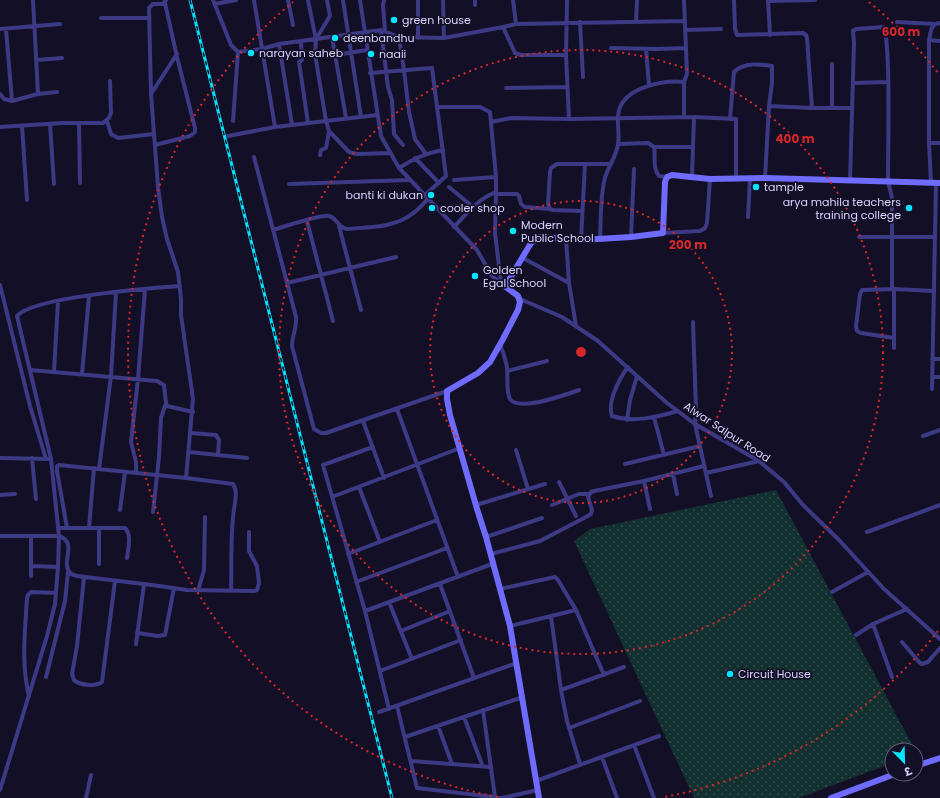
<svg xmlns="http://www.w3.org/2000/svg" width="940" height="798" font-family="Poppins,'Noto Sans Devanagari',sans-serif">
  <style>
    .grass { fill: url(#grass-dots) }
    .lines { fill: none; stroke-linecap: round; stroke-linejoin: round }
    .street { stroke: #3d3a85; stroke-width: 4 }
    .secondary { stroke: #6f6bff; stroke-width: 6 }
    .rail-casing { stroke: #00e5ff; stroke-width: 3 }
    .rail { stroke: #130f26; stroke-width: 1.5; stroke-dasharray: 4.5; stroke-linecap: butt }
    .ring { fill: none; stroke: #d62828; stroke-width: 2; stroke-dasharray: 2 4 }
    .poi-dot { fill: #00e5ff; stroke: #130f26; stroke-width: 1.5 }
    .labels { text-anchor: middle; stroke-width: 3.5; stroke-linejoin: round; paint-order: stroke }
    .poi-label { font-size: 11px; fill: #d9d4ff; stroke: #130f26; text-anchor: start }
    .street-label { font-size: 11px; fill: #d9d4ff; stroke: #130f26 }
    .centre { fill: #d62828; stroke: #130f26; stroke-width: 2 }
    .ring-label { font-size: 12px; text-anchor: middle; font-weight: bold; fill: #d62828; stroke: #130f26; stroke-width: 3.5; stroke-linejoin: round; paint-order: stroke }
  </style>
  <defs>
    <pattern id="grass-dots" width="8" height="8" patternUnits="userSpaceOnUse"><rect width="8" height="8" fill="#12302f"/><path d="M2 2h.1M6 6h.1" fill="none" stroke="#344d4e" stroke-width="1.8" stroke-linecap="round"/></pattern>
  </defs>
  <rect width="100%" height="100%" fill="#130f26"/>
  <path class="grass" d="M776,490l139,260h-23v13l-93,35h-105l-120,-257 16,-12z"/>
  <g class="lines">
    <path class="street" d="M33,0l5,94
      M166,0l-3,4h-10l-4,4 2,86 7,93 4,30 5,22 11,33 3,27v16l12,84 -7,79
      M213,0l18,45 7,7 24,-3 17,-5 102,-14 18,7 45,1 59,-11 13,-3 169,-3
      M254,0l21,127
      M288,0l5,25
      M308,0l8,40 -1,14 11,67 3,10 20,21 8,2 33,-1
      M343,0l18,117
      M360,0l21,136 18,32 78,82 15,26 14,11
      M384,0l-1,5 2,26
      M418,0v38
      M443,0l1,38
      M513,0l3,24
      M567,0l-1,55 3,64
      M734,0l1,29 2,6 66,-2 3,2 1,3 5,70
      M768,0l2,35
      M768,1l47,-1
      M215,4l21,-4
      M475,5v-5
      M101,18h48
      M580,22l3,55
      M636,22l1,-22
      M897,22l38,2
      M503,27l12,26 6,2h45
      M0,29l60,-5
      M6,29l6,72
      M381,30l7,57 4,13 2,34 9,11
      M685,30l36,-1
      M332,37l14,81
      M399,37l5,33 5,42 6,27 11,15
      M316,39l14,-23 -3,-16
      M929,40l11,1
      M301,42l1,18 -3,2 9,61
      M279,44l13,81
      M611,48l46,1 29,-1
      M646,49l3,36
      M336,55l31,-5
      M37,60l25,-2
      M832,64v44
      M370,73l62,-5 14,108 -22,20
      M853,83l35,-1
      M506,88l61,-1
      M0,94l4,5 8,2 26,-7 19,-2
      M151,94l26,-40
      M769,106l43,2h40
      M438,107h42l10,5 6,65v15c-18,7 -29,21 -42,35
      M684,117v-35l3,-8 -3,-74
      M730,119l4,-47c10,-10 26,-8 38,-6v17l-3,23 -4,72
      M107,121l4,13 7,4 36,-4
      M233,121l5,-69
      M491,122l20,-4 58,1 125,-2 42,2v60
      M79,123l1,60
      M50,124l4,60
      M22,126l5,74
      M0,127l62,-4h41l6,-5 2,-5 -1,-32
      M228,136l47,-9 102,-12
      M929,143h11
      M618,144l30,-1 6,4c2,11 -2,20 5,29l8,1
      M155,145l35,-9 5,-4v-4l-18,-71 -12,-54
      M654,147h39
      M320,155l1,-5 5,-2 3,-17
      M254,157l42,160c1,11 -4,19 -4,29l22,83 7,4h5l121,-42
      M415,158l24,25
      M399,168c16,-10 25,-14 44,-18
      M692,177l2,-60
      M454,180l42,-3
      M850,181l4,-138 -1,-12 3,-2 27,-2c4,5 3,14 4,21 3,44 1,89 1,133l4,17v91
      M931,183l-2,-40v-103c2,-8 1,-16 11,-17
      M289,184l120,-4
      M449,187l24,20
      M496,192l-1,41 6,50
      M496,194h21l2,2 2,8 4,3 25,2
      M582,211l-29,-1 -3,-1 -2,-5 2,-32 1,-4 6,-4h53
      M748,217l2,-38
      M307,221l26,100
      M339,226l22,84
      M273,230c10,-3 49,-16 56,-14 8,2 9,12 18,13 21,-2 47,-1 65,-15 6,-4 11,-10 16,-15
      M663,233l37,-2 5,-3 2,-5 3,-44
      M631,237l3,-68
      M859,237h76
      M566,239l3,44 7,43
      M600,239c1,-19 0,-43 5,-61 3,-11 12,-23 13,-34 2,-11 -2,-22 1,-34 7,-23 44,-30 65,-28
      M581,240l4,-76
      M523,258l46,25
      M287,283l109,-26
      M0,285l30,121 16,53
      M520,299l42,18 36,24 69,62 28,21 64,37 25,21 19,23 36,35 45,49 56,50
      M693,322l3,87 -1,15 16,72
      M894,338l-33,-5 -4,-2 -1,-5 4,-32 2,-4 32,-1 40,2
      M500,344c3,8 6,16 7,24 1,8 -1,24 3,31 8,13 58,-5 69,-9
      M894,348v-59
      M932,359h8
      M628,367c-9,12 -21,35 -16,49 22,7 45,1 66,-5
      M30,370l127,11 7,4 2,18 1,3 26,6
      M507,371l40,-10
      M54,372l4,-71
      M82,374l7,-78
      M932,377h8
      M932,389l4,-206
      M397,409l61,168
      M654,417l10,38
      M627,420l3,-20 7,-24
      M363,421l21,57
      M191,433l25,2 3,5 -1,15
      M923,436l17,-6
      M373,447l-50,18 42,146 24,98
      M516,450l12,39
      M189,452l58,6
      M0,458l48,1
      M32,458l4,41
      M625,464l75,-18
      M99,469l12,-93 5,-84
      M136,472v-10l-5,-20 7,-63 7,-90
      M706,473l53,-12
      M673,474l4,20
      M644,481l6,28
      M559,482l17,34
      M359,487l21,55
      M0,495l15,-1
      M332,497l128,-49
      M476,505l69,-21
      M552,505l27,-11h10
      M120,510l5,-38
      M153,512l6,-55 2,-39 5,-15
      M58,528h67c7,7 3,21 2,30
      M67,528l-10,-57v-5l2,-1 127,13 47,6c5,7 2,17 1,25 -4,27 -2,55 -3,82
      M89,528l5,-60
      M867,532l73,-27
      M0,536h59c20,7 0,27 12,38l6,2 75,9 35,5 67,1 3,-1 2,-7 -2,-17 -8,-15v-19
      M486,537l56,-19
      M348,554l89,-34
      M491,554l49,-13 46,-24 5,-3 1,-4 -4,-13 3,-5 3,-1 50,-10 60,-15
      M99,564v-36
      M32,566l26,1
      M31,576v-40
      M84,577l-7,69 -5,28 2,6c5,5 22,7 28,2l13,-101
      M356,582l91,-34
      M440,584l34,94
      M500,589l55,-12 3,3 18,30 28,65
      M198,591l6,-21 1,-53
      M832,592l36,-20
      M389,602l23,57
      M365,611l127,-47
      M551,616l10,74 6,31 13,43
      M873,624l19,53
      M510,626l66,-16
      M401,631l49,-20
      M137,633l21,3 7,-1 9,-47
      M856,635l17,-11 34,-15
      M902,642l17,20 3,2 6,-2 12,-14
      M136,644l8,-60
      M380,671l81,-31
      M46,677l19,-76 3,-29
      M561,690l63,-23
      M29,696c-8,-32 -4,-65 -2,-98l1,-3 3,-3 25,1
      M397,706l20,82 85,10 36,-8
      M483,710l12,87
      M379,712l138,-49
      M464,717l19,50
      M438,726l14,38
      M569,728l71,-27
      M405,737l118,-40
      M634,745l20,53
      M602,757l15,41
      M411,761l80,6
      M536,781l123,-45
      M0,790l47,-154 8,-32 3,-37 1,-31 -8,-77 -34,-143c16,-19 134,-28 163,-30
      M86,798l5,-23"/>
    <path class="secondary" d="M916,766l24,-8
      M539,798l-29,-172 -24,-89 -9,-28 -27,-94 -3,-16v-8l31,-18 12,-11 13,-23 15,-29 2,-8 -2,-6 -12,-9v-2l25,-42 8,-6 42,3 50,-3 32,-4 2,-51 2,-5 5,-2 38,4 55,-1 175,5
      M831,798l64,-24"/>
    <g class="rail-casing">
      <path id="rail" d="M190,0l202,798"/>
    </g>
    <use href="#rail" class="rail"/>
  </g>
  <g class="ring">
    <circle cx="581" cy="352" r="151"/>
    <circle cx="581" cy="352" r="302"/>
    <path d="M938 631A453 453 0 0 1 664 797M498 797A453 453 0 0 1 293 2M869 2A453 453 0 0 1 938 73"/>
  </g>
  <g class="poi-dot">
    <circle cx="394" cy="20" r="4"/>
    <circle cx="335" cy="38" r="4"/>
    <circle cx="251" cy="53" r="4"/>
    <circle cx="371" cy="54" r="4"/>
    <circle cx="756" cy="187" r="4"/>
    <circle cx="431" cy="195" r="4"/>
    <circle cx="432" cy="208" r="4"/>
    <circle cx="909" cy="208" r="4"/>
    <circle cx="513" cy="231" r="4"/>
    <circle cx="475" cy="276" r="4"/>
    <circle cx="730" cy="674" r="4"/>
  </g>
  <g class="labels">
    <g class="poi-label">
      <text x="402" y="24">green house</text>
      <text x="343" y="42">deenbandhu</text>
      <text x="259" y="57">narayan saheb</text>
      <text x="379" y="58">naaii</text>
      <text x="764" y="191">tample</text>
      <text x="423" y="199" text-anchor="end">banti ki dukan</text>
      <text x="901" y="206" text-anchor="end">arya mahila teachers<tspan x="901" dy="13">training college</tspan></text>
      <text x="440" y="212">cooler shop</text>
      <text x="521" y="229">Modern<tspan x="521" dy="13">Public School</tspan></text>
      <text x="483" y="274">Golden<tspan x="483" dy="13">Egal School</tspan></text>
      <text x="738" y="678">Circuit House</text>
    </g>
    <g class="street-label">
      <text transform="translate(727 432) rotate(33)" y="4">Alwar Salpur Road</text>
    </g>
  </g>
  <circle cx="581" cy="352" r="6" class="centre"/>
  <g class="ring-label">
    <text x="901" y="36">600 m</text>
    <text x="795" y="143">400 m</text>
    <text x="688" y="249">200 m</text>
  </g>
  <g transform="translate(904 762) rotate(157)"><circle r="19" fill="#130f26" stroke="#625e7d"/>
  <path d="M0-3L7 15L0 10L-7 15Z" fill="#00e5ff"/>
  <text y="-6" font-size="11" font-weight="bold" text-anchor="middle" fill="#d9d4ff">उ</text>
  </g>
</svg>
